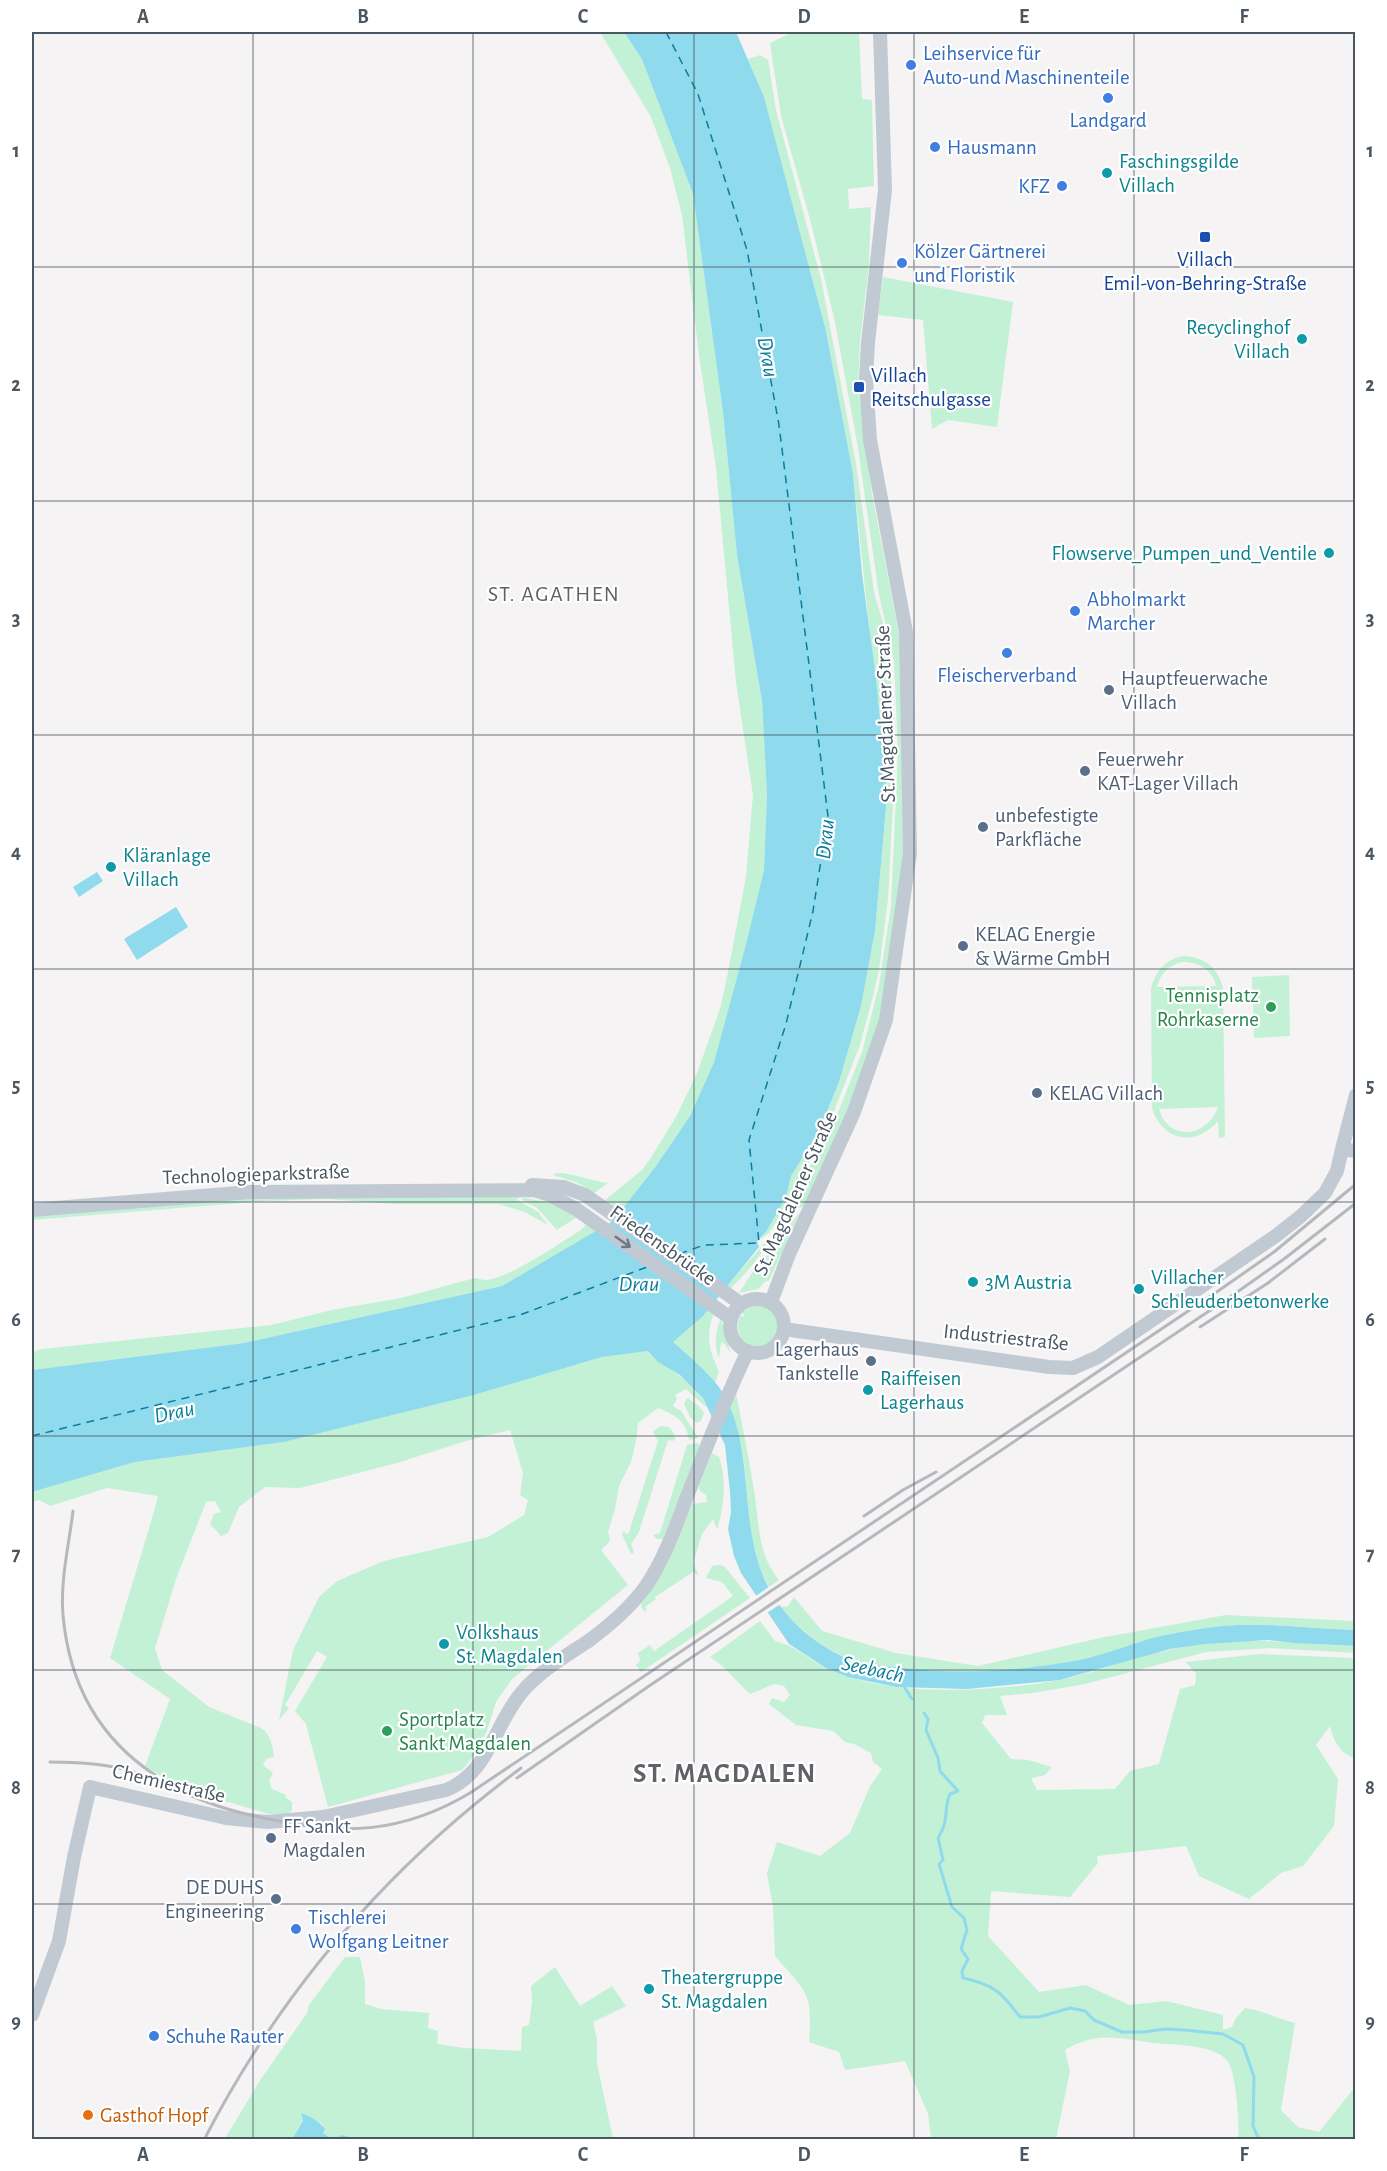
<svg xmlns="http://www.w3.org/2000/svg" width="1387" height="2171" font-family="'Alegreya Sans',sans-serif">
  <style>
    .green { fill: #c3f1d5; fill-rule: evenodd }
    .water { fill: #90daee }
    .pier { fill: #f5f3f3 }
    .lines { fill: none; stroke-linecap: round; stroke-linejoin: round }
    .stream { stroke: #90daee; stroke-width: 3 }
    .ferry { stroke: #0c7c9b; stroke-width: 1.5; stroke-dasharray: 8 6; stroke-linecap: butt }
    .tertiary { stroke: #c1cad2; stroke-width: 14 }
    .rail { stroke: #b5b8bd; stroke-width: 3 }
    .oneway { stroke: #6e7983 }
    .grid { fill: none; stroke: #4a5661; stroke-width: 1.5; stroke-opacity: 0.55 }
    .shop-dot { fill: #3f7fe0; stroke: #fff; stroke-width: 2 }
    .culture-dot { fill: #0f9aa8; stroke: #fff; stroke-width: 2 }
    .transit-dot { fill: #1a4fb4; stroke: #fff; stroke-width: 2 }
    .service-dot { fill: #5c6f8a; stroke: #fff; stroke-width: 2 }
    .leisure-dot { fill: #2e9e5b; stroke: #fff; stroke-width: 2 }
    .food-dot { fill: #e8710a; stroke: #fff; stroke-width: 2 }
    .labels { text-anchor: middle; stroke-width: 4.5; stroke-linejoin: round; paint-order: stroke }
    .shop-label { font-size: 21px; fill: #366cbe; stroke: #fff; text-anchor: start }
    .culture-label { font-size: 21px; fill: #0d838f; stroke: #fff; text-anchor: start }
    .transit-label { font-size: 21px; fill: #164399; stroke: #fff }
    .service-label { font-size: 21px; fill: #4e5e75; stroke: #fff; text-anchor: start }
    .street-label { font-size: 21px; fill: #4a5661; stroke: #fff }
    .leisure-label { font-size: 21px; fill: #27864d; stroke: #fff; text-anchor: end }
    .food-label { font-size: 21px; fill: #c56008; stroke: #fff; text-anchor: start }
    .water-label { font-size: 22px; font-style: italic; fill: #0c7c9b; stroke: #fff }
    .neighbourhood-label { font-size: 22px; letter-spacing: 1.5px; fill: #5f6368; stroke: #fff }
    .district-label { font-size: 27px; font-weight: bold; letter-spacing: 1.5px; fill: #5f6368; stroke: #fff }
    .neatline { fill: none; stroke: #4a5661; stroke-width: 2 }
    .grid-label { font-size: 20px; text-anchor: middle; font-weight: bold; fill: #4a5661 }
  </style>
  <rect width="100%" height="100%" fill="#f5f3f3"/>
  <path class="green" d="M600,32h24l18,26 51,136 30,218 14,143 25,146 5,93 -3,76 -18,74 -32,118 -24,54 -34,50 -35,46 -17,-11 38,-31 8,-11 26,-42 21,-44 23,-64 7,-32 19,-100 7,-82 -17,-113 -20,-214 -17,-113 -17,-140 -12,-47 -19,-51z
    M793,32h66l3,67 10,1 2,86 -26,3 1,20 22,-2 -2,57 -9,77 -2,48 6,26 8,79 28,146 7,143 -5,86 -19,138 -14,52 -22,53 -43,94 -9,4 -21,26 65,-126 23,-58 17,-67 12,-79 7,-154 -4,-91 -15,-66 -21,-147 -23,-126 -24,-99 -30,-107 -11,-73z
    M760,55l8,5 8,50 45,169 35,185 18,128 11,38 4,31 5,47 1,58 -7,133 -9,71 -6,26 -13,49 -35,89 -52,93 -4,6 -12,8 9,-9 20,-35 5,-21 28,-45 20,-49 22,-76 14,-75 12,-135 -34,-322 -27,-143 -62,-233 -16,-39z
    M883,277l130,25 -16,125 -49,-7 -16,9 -9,-109 -45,-5z
    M1182,956c22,1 34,9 41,31l2,150 -6,1 -1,-17c-22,26 -55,21 -66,-13l-1,-120c5,-17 13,-27 31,-32zM1181,962c18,0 31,7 35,24l-59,1c3,-13 11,-21 24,-25zM1218,1107c-11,31 -50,35 -59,2z
    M1289,975l1,61 -36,2 -2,-61z
    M556,1173c18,0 35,8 52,10l-14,10 -18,-11 -23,-7z
    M513,1194l25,3 -13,-1 -9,3 22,13 10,13 -23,-13 -26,-8h-104l-68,-5 -63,2 -232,19v-4l207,-18z
    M526,1198l25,5 26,14 -20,13 -20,-22 -15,-8v-2z
    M800,1212l-31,69h-3l-8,8 -19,4 20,-31 12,-10 12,-20z
    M586,1224l11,7 -95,55 -258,57 -212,27v-18l10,-3 229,-24 61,-15 69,-12 74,-20c1,0 9,2 9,2 23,0 78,-38 98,-51z
    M769,1238c-8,20 -24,36 -38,50l-4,-2z
    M758,1305c19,3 25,18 17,34 -20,18 -45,2 -35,-24l3,2 1,-2 -2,-3 10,-6z
    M709,1309l5,4c-9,23 -5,36 5,59l-4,11 -31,-32 -12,-9z
    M721,1319l10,35 -6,-10 -4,-2 -2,16c-5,-12 -4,-27 2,-39z
    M648,1351c14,15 56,36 58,56l-20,-18 -11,6 2,4 -4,7 8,5 17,27 -9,2c-3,-20 -14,-25 -31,-32l-20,15 -2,18 -5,21 -12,24 -4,23 -7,23 2,9 -9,9 27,35 -116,94 -16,23 -9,29 -14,26 -11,13 -134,37 -22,-83 -11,-13 32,-54 -10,-6 -32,54 4,3 -10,12 14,-70 26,-53 18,-16 47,-20 104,-24 36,-22 4,-15 -8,-5 3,-22 -13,-43 -44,11 -69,22 -97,25 -35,-1 -26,20 -11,26 -7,3 -11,-12 4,-10 7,-2 -6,-11 -9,1 -30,77 -21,69 7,22 47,37 52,21c10,7 11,16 13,29l-8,2 -3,6 10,8 -4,8 3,8 14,6 -1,2 7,5v8l-5,5 -18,-1 -58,-17 -2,3 -39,-18 -25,-16 25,-67 -60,-41 43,-143 5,-19 -51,-8 -57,18 -11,-6 -7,2v-10l103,-30 149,-20 190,-47 128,-38z
    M736,1393c6,31 12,61 17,91 7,36 2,66 26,96l-10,7c-26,-45 -18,-94 -28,-143 -3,-12 -8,-24 -12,-35z
    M687,1398l11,7 6,8 -3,8 -5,2 -6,-6 -6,-13z
    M660,1426l9,1 5,6 1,6 -2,2 -5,-1 -29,92 -8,12 3,9 -3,1 -9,-20 1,-3 4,3 2,-2 29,-91 -5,-9z
    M698,1443l2,3 -37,93h-6l-4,-4 7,-2 27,-88z
    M712,1453l7,4c8,22 5,50 -2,72l-4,-10 -11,15 -9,29 6,13 -6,-4 -38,25 1,2 -11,8 2,3 -3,1 -3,-4 1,-5 25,-38 25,-60 15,-2 -1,-7 -6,-4 -1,-5z
    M718,1565l6,1 26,32 -109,74 -5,-7 4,-4 -2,-8 12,-8 4,6 79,-55 -11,-14 -16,-4 6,-12z
    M794,1597l28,34 74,22 82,13 122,-28 126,-23 129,6 1,9c-50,-1 -100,-10 -150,-2 -44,7 -80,20 -123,31 -59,14 -120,16 -180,9 -19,-2 -40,-3 -58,-11 -26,-11 -45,-28 -64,-49l3,-2 3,1z
    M760,1621l15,20c21,5 32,18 52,27 21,10 46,16 70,19 49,6 114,2 163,-7 25,-5 50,-14 75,-22 21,-6 44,-10 66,-14 52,-8 103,1 154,2v7l-85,-5 -64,4 -121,32 -52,9 -33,3 7,19h-22l-3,8 29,36 17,1 24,7 -7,8 -14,3 6,12 78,-1 15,-18 29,-7 21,-75 15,-4 1,-11 -10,-12 74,-8 95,4v100c-15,-4 -22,-18 -25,-32l-14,19 22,34 -4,47 -31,40 -22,7 -32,26 -50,-23 -13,-30 -89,10 1,7 -28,34 -79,-6 -3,45 51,56 47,-7 43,20 37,-4 57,14v15l9,-3 4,-9 9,-10c17,2 33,11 50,15l-14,87 17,17 21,5 36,-45v52h-117c2,-13 -2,-66 -10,-77 -12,-18 -54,-17 -74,-19 -18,-2 -36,-7 -55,-5 -12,1 -24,6 -34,12l5,21 -14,68h-125l-3,-25 -23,-53 -60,9 -6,-18 -30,-10c4,-51 -3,-50 -34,-86l-2,-49 -6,-34 10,-31 43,14 30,-23 20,-47 12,-17 -9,-7 -2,-9 -17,-9 -9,-2 -12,-11 -37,-6 -27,-21 3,-6 12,4 6,-7 -6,-9 -10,-2 -24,10c-13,-12 -25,-28 -40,-37z
    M345,1957h15l5,25v22l16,5 48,4 -1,15 10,3 -1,13 27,4 57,3 1,-24 7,-2 3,-24 -1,-15 24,-19 25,39 32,-20 14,20 -33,16 4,17v24l16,76 -259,1 -1,-3 -21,2 -9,-6 -1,-9 -21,-10 2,6 -11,19 -68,1 37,-61 46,-66 2,-8z"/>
  <path class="water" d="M624,32h112l28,65 62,234 27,143 9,100 14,104 11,118 -12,135 -14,75 -22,76 -20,49 -28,45 -5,21 -20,35 -9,9 2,6 -56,69 -30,26c13,11 38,33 48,48 35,56 17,128 43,188 16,36 46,64 82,80 18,7 39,8 58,10 60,7 117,3 175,-8 24,-5 47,-14 70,-21 19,-5 38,-8 57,-11 50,-8 100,1 149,2v16l-61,-3 -26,-3 -63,4 -35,5 -110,31 -93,9 -71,-2 -48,-10 -22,-9 -37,-24 -48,-71 -7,-17 -6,-27 3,-17 -1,-20 -5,-47 -22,-47 -23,-23 -22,-13 -10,-11 -46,6 -128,38 -190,47 -149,20 -103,30v-122l212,-27 258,-57 111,-65 43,-55 34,-50 24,-54 32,-118 18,-74 3,-76 -5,-93 -25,-146 -14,-143 -30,-218 -51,-135z
    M97,872l6,9 -24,16 -6,-10z
    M176,907l12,20 -51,33 -13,-21z
    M301,2113c9,3 18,8 24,16l-2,4 9,6 11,-4 11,4h-62l11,-18z"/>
  <path class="pier" d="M770,1586l12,17 -18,12 -11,-17z"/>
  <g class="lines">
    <path class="stream" d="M903,1685l9,14
      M924,1713l4,6 -2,11 12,28 2,13 18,20 -8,3c-7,15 0,26 -12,44l5,22 -4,4 13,43 12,11 3,12 -6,19 7,10 -6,12 1,7c32,7 38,14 57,39h19l31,-9 15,3 9,9 28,12h22l21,-3 19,1 39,4 20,11 11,32 -1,49 6,14"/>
    <path class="ferry" d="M666,32l32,62 49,156 32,175 49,391 -15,95 -27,113 -37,116 10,103 -55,2 -25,9
      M32,1436l488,-121 127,-48"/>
    <path class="tertiary" d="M1342,1149l14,-54
      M532,1185l32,2 21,8 155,108
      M32,1210l218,-18 284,-2 16,5 26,14 150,106 5,5
      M730 1326a27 27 0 1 1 54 0a27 27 0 1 1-54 0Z
      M771,1302l18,-48 65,-142 32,-92 24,-167 -4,-221 -36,-192 -4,-61 2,-36 17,-153 -5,-158
      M784,1329l265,38 24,1 25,-11 179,-122 24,-19 24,-23 12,-22 5,-22 14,2
      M32,2015l27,-74 15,-84 16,-70 136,31 42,4 55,-5 123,-27c43,-17 48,-65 76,-98 18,-21 42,-35 65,-50 22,-16 43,-34 59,-56 19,-28 30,-61 42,-92 19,-48 37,-96 60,-143"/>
    <path class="rail" d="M1200,1327l68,-44 57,-44
      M73,1511c-4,34 -13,70 -10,104 6,68 36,123 92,160
      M864,1516l39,-26 33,-18
      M50,1762c24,0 49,1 73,7 29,8 56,23 84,33 20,8 41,13 62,17 74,17 134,14 201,-26l751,-504 53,-37 82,-68
      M517,1778l132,-92 584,-391 51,-36 72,-56
      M204,2140c76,-148 184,-273 317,-372"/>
  </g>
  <defs><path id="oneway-shaft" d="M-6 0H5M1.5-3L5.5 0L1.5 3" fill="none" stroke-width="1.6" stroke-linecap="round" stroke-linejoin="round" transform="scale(1.5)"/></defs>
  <use class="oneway" href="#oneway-shaft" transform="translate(623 1242) rotate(35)"/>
  <path class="grid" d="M253,32v2108M473,32v2108M694,32v2108M914,32v2108M1134,32v2108M32,267h1324M32,501h1324M32,735h1324M32,969h1324M32,1202h1324M32,1436h1324M32,1670h1324M32,1904h1324"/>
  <g class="shop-dot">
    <circle cx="911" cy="65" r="6"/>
    <circle cx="1108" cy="98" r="6"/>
    <circle cx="935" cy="147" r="6"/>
    <circle cx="1062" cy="186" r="6"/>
    <circle cx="902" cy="263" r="6"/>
    <circle cx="1075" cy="611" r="6"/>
    <circle cx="1007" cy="653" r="6"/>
    <circle cx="296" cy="1929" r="6"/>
    <circle cx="154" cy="2036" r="6"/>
  </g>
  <g class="culture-dot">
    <circle cx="1107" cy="173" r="6"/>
    <circle cx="1302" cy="339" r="6"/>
    <circle cx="1329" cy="553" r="6"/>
    <circle cx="111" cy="867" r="6"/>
    <circle cx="973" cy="1282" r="6"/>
    <circle cx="1139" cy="1289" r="6"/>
    <circle cx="868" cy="1390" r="6"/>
    <circle cx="444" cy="1644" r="6"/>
    <circle cx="649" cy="1989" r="6"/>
  </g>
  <g class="transit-dot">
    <rect x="1199" y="231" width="12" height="12" rx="3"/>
    <rect x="853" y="381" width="12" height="12" rx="3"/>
  </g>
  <g class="service-dot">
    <circle cx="1109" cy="690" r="6"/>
    <circle cx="1085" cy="771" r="6"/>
    <circle cx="983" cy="827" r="6"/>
    <circle cx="963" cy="946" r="6"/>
    <circle cx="1037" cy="1093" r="6"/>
    <circle cx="871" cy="1361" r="6"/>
    <circle cx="271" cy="1838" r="6"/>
    <circle cx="276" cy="1899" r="6"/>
  </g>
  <g class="leisure-dot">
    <circle cx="1271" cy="1007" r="6"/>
    <circle cx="387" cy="1731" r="6"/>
  </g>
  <circle class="food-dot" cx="88" cy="2115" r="6"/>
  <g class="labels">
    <g class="shop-label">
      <text x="923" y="60">Leihservice für<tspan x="923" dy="24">Auto-und Maschinenteile</tspan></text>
      <text x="1108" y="127" text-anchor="middle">Landgard</text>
      <text x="947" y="154">Hausmann</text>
      <text x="1050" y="193" text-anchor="end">KFZ</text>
      <text x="914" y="258">Kölzer Gärtnerei<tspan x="914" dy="24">und Floristik</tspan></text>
      <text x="1087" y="606">Abholmarkt<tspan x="1087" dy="24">Marcher</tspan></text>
      <text x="1007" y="682" text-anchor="middle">Fleischerverband</text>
      <text x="308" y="1924">Tischlerei<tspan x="308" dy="24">Wolfgang Leitner</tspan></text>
      <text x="166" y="2043">Schuhe Rauter</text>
    </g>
    <g class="culture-label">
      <text x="1119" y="168">Faschingsgilde<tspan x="1119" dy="24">Villach</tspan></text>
      <text x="1290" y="334" text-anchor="end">Recyclinghof<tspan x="1290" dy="24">Villach</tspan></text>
      <text x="1317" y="560" text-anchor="end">Flowserve_Pumpen_und_Ventile</text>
      <text x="123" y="862">Kläranlage<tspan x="123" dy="24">Villach</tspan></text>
      <text x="1151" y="1284">Villacher<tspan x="1151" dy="24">Schleuderbetonwerke</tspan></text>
      <text x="985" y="1289">3M Austria</text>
      <text x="880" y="1385">Raiffeisen<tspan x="880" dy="24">Lagerhaus</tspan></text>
      <text x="456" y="1639">Volkshaus<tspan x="456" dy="24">St. Magdalen</tspan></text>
      <text x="661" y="1984">Theatergruppe<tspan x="661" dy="24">St. Magdalen</tspan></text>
    </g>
    <g class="transit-label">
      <text x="1205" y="266">Villach<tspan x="1205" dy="24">Emil-von-Behring-Straße</tspan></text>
      <text x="871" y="382" text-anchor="start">Villach<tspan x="871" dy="24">Reitschulgasse</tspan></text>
    </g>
    <g class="service-label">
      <text x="1121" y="685">Hauptfeuerwache<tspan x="1121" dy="24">Villach</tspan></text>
      <text x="1097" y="766">Feuerwehr<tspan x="1097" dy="24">KAT-Lager Villach</tspan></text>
      <text x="995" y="822">unbefestigte<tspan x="995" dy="24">Parkfläche</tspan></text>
      <text x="975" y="941">KELAG Energie<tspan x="975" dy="24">&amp; Wärme GmbH</tspan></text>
      <text x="1049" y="1100">KELAG Villach</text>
      <text x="859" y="1356" text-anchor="end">Lagerhaus<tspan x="859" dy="24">Tankstelle</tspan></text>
      <text x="283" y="1833">FF Sankt<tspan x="283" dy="24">Magdalen</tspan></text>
      <text x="264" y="1894" text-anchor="end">DE DUHS<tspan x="264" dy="24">Engineering</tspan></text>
    </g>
    <g class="street-label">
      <text transform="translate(885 714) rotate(-92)" y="7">St.Magdalener Straße</text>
      <text transform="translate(256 1174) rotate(-2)" y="7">Technologieparkstraße</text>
      <text transform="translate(795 1193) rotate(-66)" y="7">St.Magdalener Straße</text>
      <text transform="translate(663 1245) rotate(35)" y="7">Friedensbrücke</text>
      <text transform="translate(1006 1337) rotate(6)" y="7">Industriestraße</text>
      <text transform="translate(169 1783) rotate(13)" y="7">Chemiestraße</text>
    </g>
    <g class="leisure-label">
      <text x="1259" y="1002">Tennisplatz<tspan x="1259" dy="24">Rohrkaserne</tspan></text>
      <text x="399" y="1726" text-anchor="start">Sportplatz<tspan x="399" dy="24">Sankt Magdalen</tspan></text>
    </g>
    <g class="food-label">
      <text x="100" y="2122">Gasthof Hopf</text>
    </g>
    <g class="water-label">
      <text transform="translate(769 357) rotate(80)" y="8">Drau</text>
      <text transform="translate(824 839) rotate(-84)" y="8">Drau</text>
      <text x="639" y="1291">Drau</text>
      <text transform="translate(174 1411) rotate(-12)" y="8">Drau</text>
      <text transform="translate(873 1668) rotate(12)" y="8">Seebach</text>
    </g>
    <g class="neighbourhood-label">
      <text x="554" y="601">ST. AGATHEN</text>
    </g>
    <g class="district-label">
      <text x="725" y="1782">ST. MAGDALEN</text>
    </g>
  </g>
  <rect width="1387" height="2171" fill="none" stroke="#ffffff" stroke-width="66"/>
  <rect x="33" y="33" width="1321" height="2105" class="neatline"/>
  <g class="grid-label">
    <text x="143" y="23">A</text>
    <text x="363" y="23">B</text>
    <text x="583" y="23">C</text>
    <text x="804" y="23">D</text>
    <text x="1024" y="23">E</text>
    <text x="1244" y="23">F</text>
    <text x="16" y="157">1</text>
    <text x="1370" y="157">1</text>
    <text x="16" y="391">2</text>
    <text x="1370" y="391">2</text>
    <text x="16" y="625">3</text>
    <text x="1370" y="625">3</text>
    <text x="16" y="858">4</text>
    <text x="1370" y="858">4</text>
    <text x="16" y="1092">5</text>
    <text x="1370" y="1092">5</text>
    <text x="16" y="1326">6</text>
    <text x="1370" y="1326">6</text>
    <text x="16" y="1560">7</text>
    <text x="1370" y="1560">7</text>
    <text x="16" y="1794">8</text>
    <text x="1370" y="1794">8</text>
    <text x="16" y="2028">9</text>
    <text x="1370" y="2028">9</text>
    <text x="143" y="2161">A</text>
    <text x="363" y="2161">B</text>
    <text x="583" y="2161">C</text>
    <text x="804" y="2161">D</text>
    <text x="1024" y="2161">E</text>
    <text x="1244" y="2161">F</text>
  </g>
</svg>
